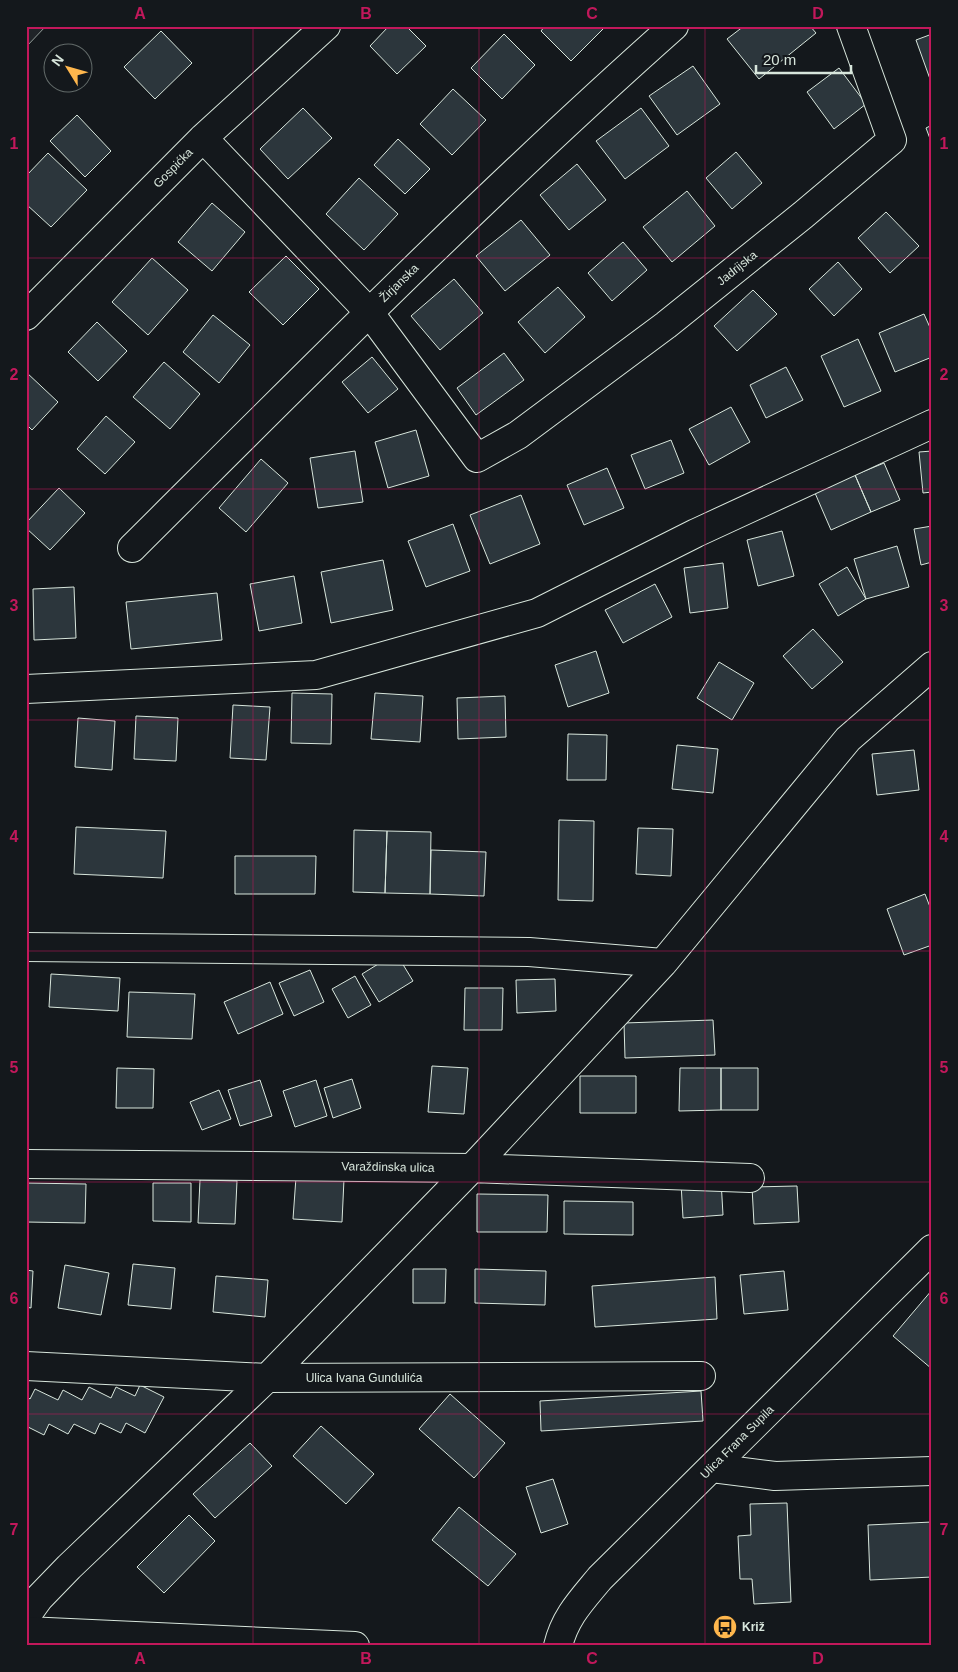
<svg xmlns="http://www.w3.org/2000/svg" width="958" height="1672" font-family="Helvetica,sans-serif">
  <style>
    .green { fill: #202428; stroke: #939e99 }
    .building { fill: #2c363c; stroke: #d8e6dc }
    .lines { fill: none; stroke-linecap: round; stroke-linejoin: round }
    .street-casing { stroke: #d8e6dc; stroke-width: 30 }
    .secondary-casing { stroke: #d8e6dc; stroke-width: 30 }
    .street { stroke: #14181c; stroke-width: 28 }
    .secondary { stroke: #14181c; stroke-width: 28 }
    .grid { fill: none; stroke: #c2185b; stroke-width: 1; stroke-opacity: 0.55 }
    .labels { text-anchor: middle; stroke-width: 4; stroke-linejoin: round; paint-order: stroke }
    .street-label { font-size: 12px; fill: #d8e6dc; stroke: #14181c }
    .poi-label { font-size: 12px; font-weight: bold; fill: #d8e6dc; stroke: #14181c; text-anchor: start }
    .neatline { fill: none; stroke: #c2185b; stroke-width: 2 }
    .grid-label { font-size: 16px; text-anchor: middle; font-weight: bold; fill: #c2185b }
  </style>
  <rect width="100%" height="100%" fill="#14181c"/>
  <path class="green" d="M26,26h20l-20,21z"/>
  <path class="building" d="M389,26h17l20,20 -29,28 -27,-28z
    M545,26h61l-35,35 -30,-30z
    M744,26h66l6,7 -57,46 -32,-40z
    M161,31l31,32 -37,36 -31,-32z
    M504,34l31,31 -33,34 -31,-31z
    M932,34v44l-2,1 -14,-39z
    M693,66l27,38 -43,31 -28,-39z
    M839,68l27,36 -32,25 -27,-37z
    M453,89l33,31 -34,35 -32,-31z
    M303,108l29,30 -44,41 -28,-30z
    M641,108l28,38 -44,33 -29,-38z
    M77,115l34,36 -26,26 -35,-36z
    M932,125v19l-6,-16z
    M398,139l32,30 -25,25 -31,-29z
    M736,152l26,31 -30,26 -26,-31z
    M48,153l39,37 -36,37 -25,-23v-28z
    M577,164l29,36 -37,30 -29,-35z
    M359,178l39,36 -34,36 -38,-36z
    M687,191l28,35 -43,36 -29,-35z
    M212,203l33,29 -33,39 -34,-29z
    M886,212l33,34 -29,27 -32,-35z
    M521,220l29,35 -45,36 -29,-35z
    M623,242l24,28 -35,31 -24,-28z
    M286,256l33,33 -36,36 -34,-33z
    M152,258l36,32 -40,45 -36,-33z
    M838,262l24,27 -28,27 -25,-27z
    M454,279l29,34 -43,37 -29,-34z
    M558,287l27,30 -40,36 -27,-31z
    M753,290l24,24 -40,37 -23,-25z
    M924,314l8,18v25l-37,15 -16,-39z
    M213,315l37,30 -31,38 -36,-31z
    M97,322l30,29 -29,30 -30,-29z
    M858,339l23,52 -37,16 -23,-51z
    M504,353l20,27 -48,35 -19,-27z
    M372,357l26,32 -30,24 -26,-31z
    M164,362l36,32 -30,35 -37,-32z
    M786,367l17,33 -37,18 -16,-33z
    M26,372l32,30 -26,28 -6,-6z
    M731,407l19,35 -41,23 -20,-36z
    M106,416l29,26 -30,32 -28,-25z
    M416,430l13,46 -41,12 -13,-46z
    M671,440l13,33 -39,16 -14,-34z
    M355,451l8,51 -45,6 -8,-50z
    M932,451v41l-9,1 -4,-41z
    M261,459l27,24 -42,49 -27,-24z
    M884,463l16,37 -29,12 -16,-37z
    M607,468l17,40 -40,17 -17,-40z
    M855,475l16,37 -40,18 -16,-37z
    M59,488l26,25 -35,37 -24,-22v-5z
    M521,495l19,49 -50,20 -20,-49z
    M453,524l17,47 -44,16 -18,-46z
    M932,526v36l-11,3 -7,-36z
    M782,531l12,45 -36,10 -11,-46z
    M897,546l12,41 -43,12 -12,-40z
    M383,560l10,50 -62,13 -10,-51z
    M723,563l5,45 -38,5 -6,-45z
    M847,567l19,32 -28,17 -19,-32z
    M294,576l8,47 -43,8 -9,-47z
    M655,584l17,33 -49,26 -18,-33z
    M74,587l2,51 -42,2 -1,-51z
    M217,593l5,47 -91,9 -5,-47z
    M813,629l30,33 -31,27 -29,-33z
    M596,651l13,42 -41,14 -13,-42z
    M719,662l35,21 -22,37 -35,-22z
    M292,693l40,1 -1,50 -40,-1z
    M375,693l48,3 -3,46 -49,-3z
    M505,696l1,41 -48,2 -1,-41z
    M233,705l37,2 -4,53 -36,-2z
    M136,716l42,2 -2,43 -42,-2z
    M78,718l37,3 -3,49 -37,-3z
    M568,734l39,1 -1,45h-39z
    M677,745l41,4 -5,44 -41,-4z
    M914,750l5,40 -42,5 -5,-41z
    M559,820l35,1 -1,80 -35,-1z
    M76,827l90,4 -3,47 -89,-4z
    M638,828l35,1 -2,47 -35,-2z
    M354,830l33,1 -2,62 -32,-1z
    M387,831l44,1 -1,62 -45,-1z
    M431,850l55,2 -2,44 -54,-2z
    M235,856h81l-1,38h-80z
    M925,894l7,18v33l-28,10 -17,-46z
    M396,953l17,28 -34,21 -17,-28z
    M310,970l14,32 -30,14 -15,-33z
    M51,974l69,4 -2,33 -69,-4z
    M355,976l16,29 -23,13 -16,-29z
    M555,979l1,32 -39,2 -1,-33z
    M270,982l13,32 -45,20 -14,-32z
    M465,988h38l-1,42h-38z
    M129,992l66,2 -3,45 -65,-2z
    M713,1020l2,35 -90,3 -1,-35z
    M26,1066h2l-1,39h-1z
    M432,1066l36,2 -4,46 -36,-2z
    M117,1068l37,1 -1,39h-37z
    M680,1068h41v42l-42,1z
    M721,1068h37v42h-37z
    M580,1076h56v37h-56z
    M352,1079l9,29 -28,10 -9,-30z
    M260,1080l12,36 -32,10 -12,-36z
    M316,1080l11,36 -32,11 -12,-36z
    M219,1090l12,29 -29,11 -12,-28z
    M296,1177l48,2 -2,43 -49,-3z
    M200,1180l37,1 -2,43 -37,-1z
    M721,1180l2,35 -40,3 -2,-35z
    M26,1183l60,1 -1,39 -59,-1z
    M153,1183h38v39l-38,-1z
    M797,1186l2,36 -45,2 -2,-37z
    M477,1194l71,1 -1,37h-70z
    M564,1201l69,1v33l-69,-1z
    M133,1264l42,4 -4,41 -43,-4z
    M65,1265l44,8 -8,42 -43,-7z
    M413,1269h33l-1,34h-32z
    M475,1269l71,2 -1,34 -70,-2z
    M26,1270l7,1 -2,37 -5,-1z
    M784,1271l4,39 -44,4 -4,-39z
    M216,1276l52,4 -3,37 -52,-5z
    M715,1277l2,42 -122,8 -3,-41z
    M932,1290v79l-39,-33z
    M140,1385l24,12 -19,36 -19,-10 -5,10 -21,-10 -5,11 -21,-10 -6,10 -19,-10 -5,11 -18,-9v-30l4,3 5,-10 23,11 5,-10 19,10 7,-13 22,11 5,-11 19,9z
    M701,1391l2,30 -162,10 -1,-30z
    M450,1394l55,49 -31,35 -55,-49z
    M321,1426l53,48 -28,30 -53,-48z
    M250,1443l22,23 -57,52 -22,-24z
    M553,1479l15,45 -27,9 -15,-46z
    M787,1503l4,99 -37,2 -2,-25h-12l-2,-43 13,-1 -1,-31z
    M459,1507l57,47 -28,32 -56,-46z
    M189,1515l26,26 -51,52 -27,-26z
    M932,1522v55l-62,3 -2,-55z"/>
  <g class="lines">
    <g class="street-casing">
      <path id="street" d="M203,138l166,174 108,146 41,-23 148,-110 137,-110 89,-75 -41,-114
        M26,316l177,-178 123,-112
        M132,548c178,-177 354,-355 542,-522
        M26,689l290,-14 221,-62 159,-80 236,-109
        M26,947l503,5 134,11
        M26,1164l446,4 278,10
        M26,1366l241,12 434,-2
        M712,1468l63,8 157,-5
        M26,1616l13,-18 30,-31 198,-189 205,-210 191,-205 185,-224 84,-73
        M558,1646c7,-29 23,-45 42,-68l332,-329"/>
    </g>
    <g class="secondary-casing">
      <path id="secondary" d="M26,1631l329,15"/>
    </g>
    <use href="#street" class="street"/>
    <use href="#secondary" class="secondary"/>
  </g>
  <path class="grid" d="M253,26v1620M479,26v1620M705,26v1620M26,258h906M26,489h906M26,720h906M26,951h906M26,1182h906M26,1414h906"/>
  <defs>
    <g id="bus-disc" transform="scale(1.25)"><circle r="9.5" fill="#ffb74d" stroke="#14181c"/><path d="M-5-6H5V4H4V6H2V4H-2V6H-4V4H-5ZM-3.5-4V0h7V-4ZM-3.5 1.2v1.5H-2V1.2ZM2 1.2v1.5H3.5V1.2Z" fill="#111"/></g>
  </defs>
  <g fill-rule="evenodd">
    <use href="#bus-disc" x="725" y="1627"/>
  </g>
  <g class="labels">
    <g class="street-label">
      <text transform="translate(173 168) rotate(-45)" y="4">Gospićka</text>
      <text transform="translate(737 268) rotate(-39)" y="4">Jadrijska</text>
      <text transform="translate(399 283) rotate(-44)" y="4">Žirjanska</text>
      <text transform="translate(388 1167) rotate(1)" y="4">Varaždinska ulica</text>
      <text x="364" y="1382">Ulica Ivana Gundulića</text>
      <text transform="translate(737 1442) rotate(-45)" y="4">Ulica Frana Supila</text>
    </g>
    <g class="poi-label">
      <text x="742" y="1631">Križ</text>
    </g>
  </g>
  <rect width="958" height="1672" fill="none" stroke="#14181c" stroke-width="55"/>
  <g transform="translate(68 68) rotate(307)"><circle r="24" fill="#14181c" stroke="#626a69"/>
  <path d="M0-4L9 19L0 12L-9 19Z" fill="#ffb74d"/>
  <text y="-8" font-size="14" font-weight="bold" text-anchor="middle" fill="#d8e6dc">N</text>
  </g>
  <path d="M756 65v8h95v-8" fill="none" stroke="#d8e6dc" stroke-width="2.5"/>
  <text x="763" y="65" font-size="15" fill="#d8e6dc" stroke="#14181c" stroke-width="4" paint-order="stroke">20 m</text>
  <rect x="28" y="28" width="902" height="1616" class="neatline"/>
  <g class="grid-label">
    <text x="140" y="19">A</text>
    <text x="366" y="19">B</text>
    <text x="592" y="19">C</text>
    <text x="818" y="19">D</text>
    <text x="14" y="149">1</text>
    <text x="944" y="149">1</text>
    <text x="14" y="380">2</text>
    <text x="944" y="380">2</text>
    <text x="14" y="611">3</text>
    <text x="944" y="611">3</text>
    <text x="14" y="842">4</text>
    <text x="944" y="842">4</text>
    <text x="14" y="1073">5</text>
    <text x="944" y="1073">5</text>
    <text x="14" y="1304">6</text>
    <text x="944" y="1304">6</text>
    <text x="14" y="1535">7</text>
    <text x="944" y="1535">7</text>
    <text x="140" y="1664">A</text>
    <text x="366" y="1664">B</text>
    <text x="592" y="1664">C</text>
    <text x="818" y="1664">D</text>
  </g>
</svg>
